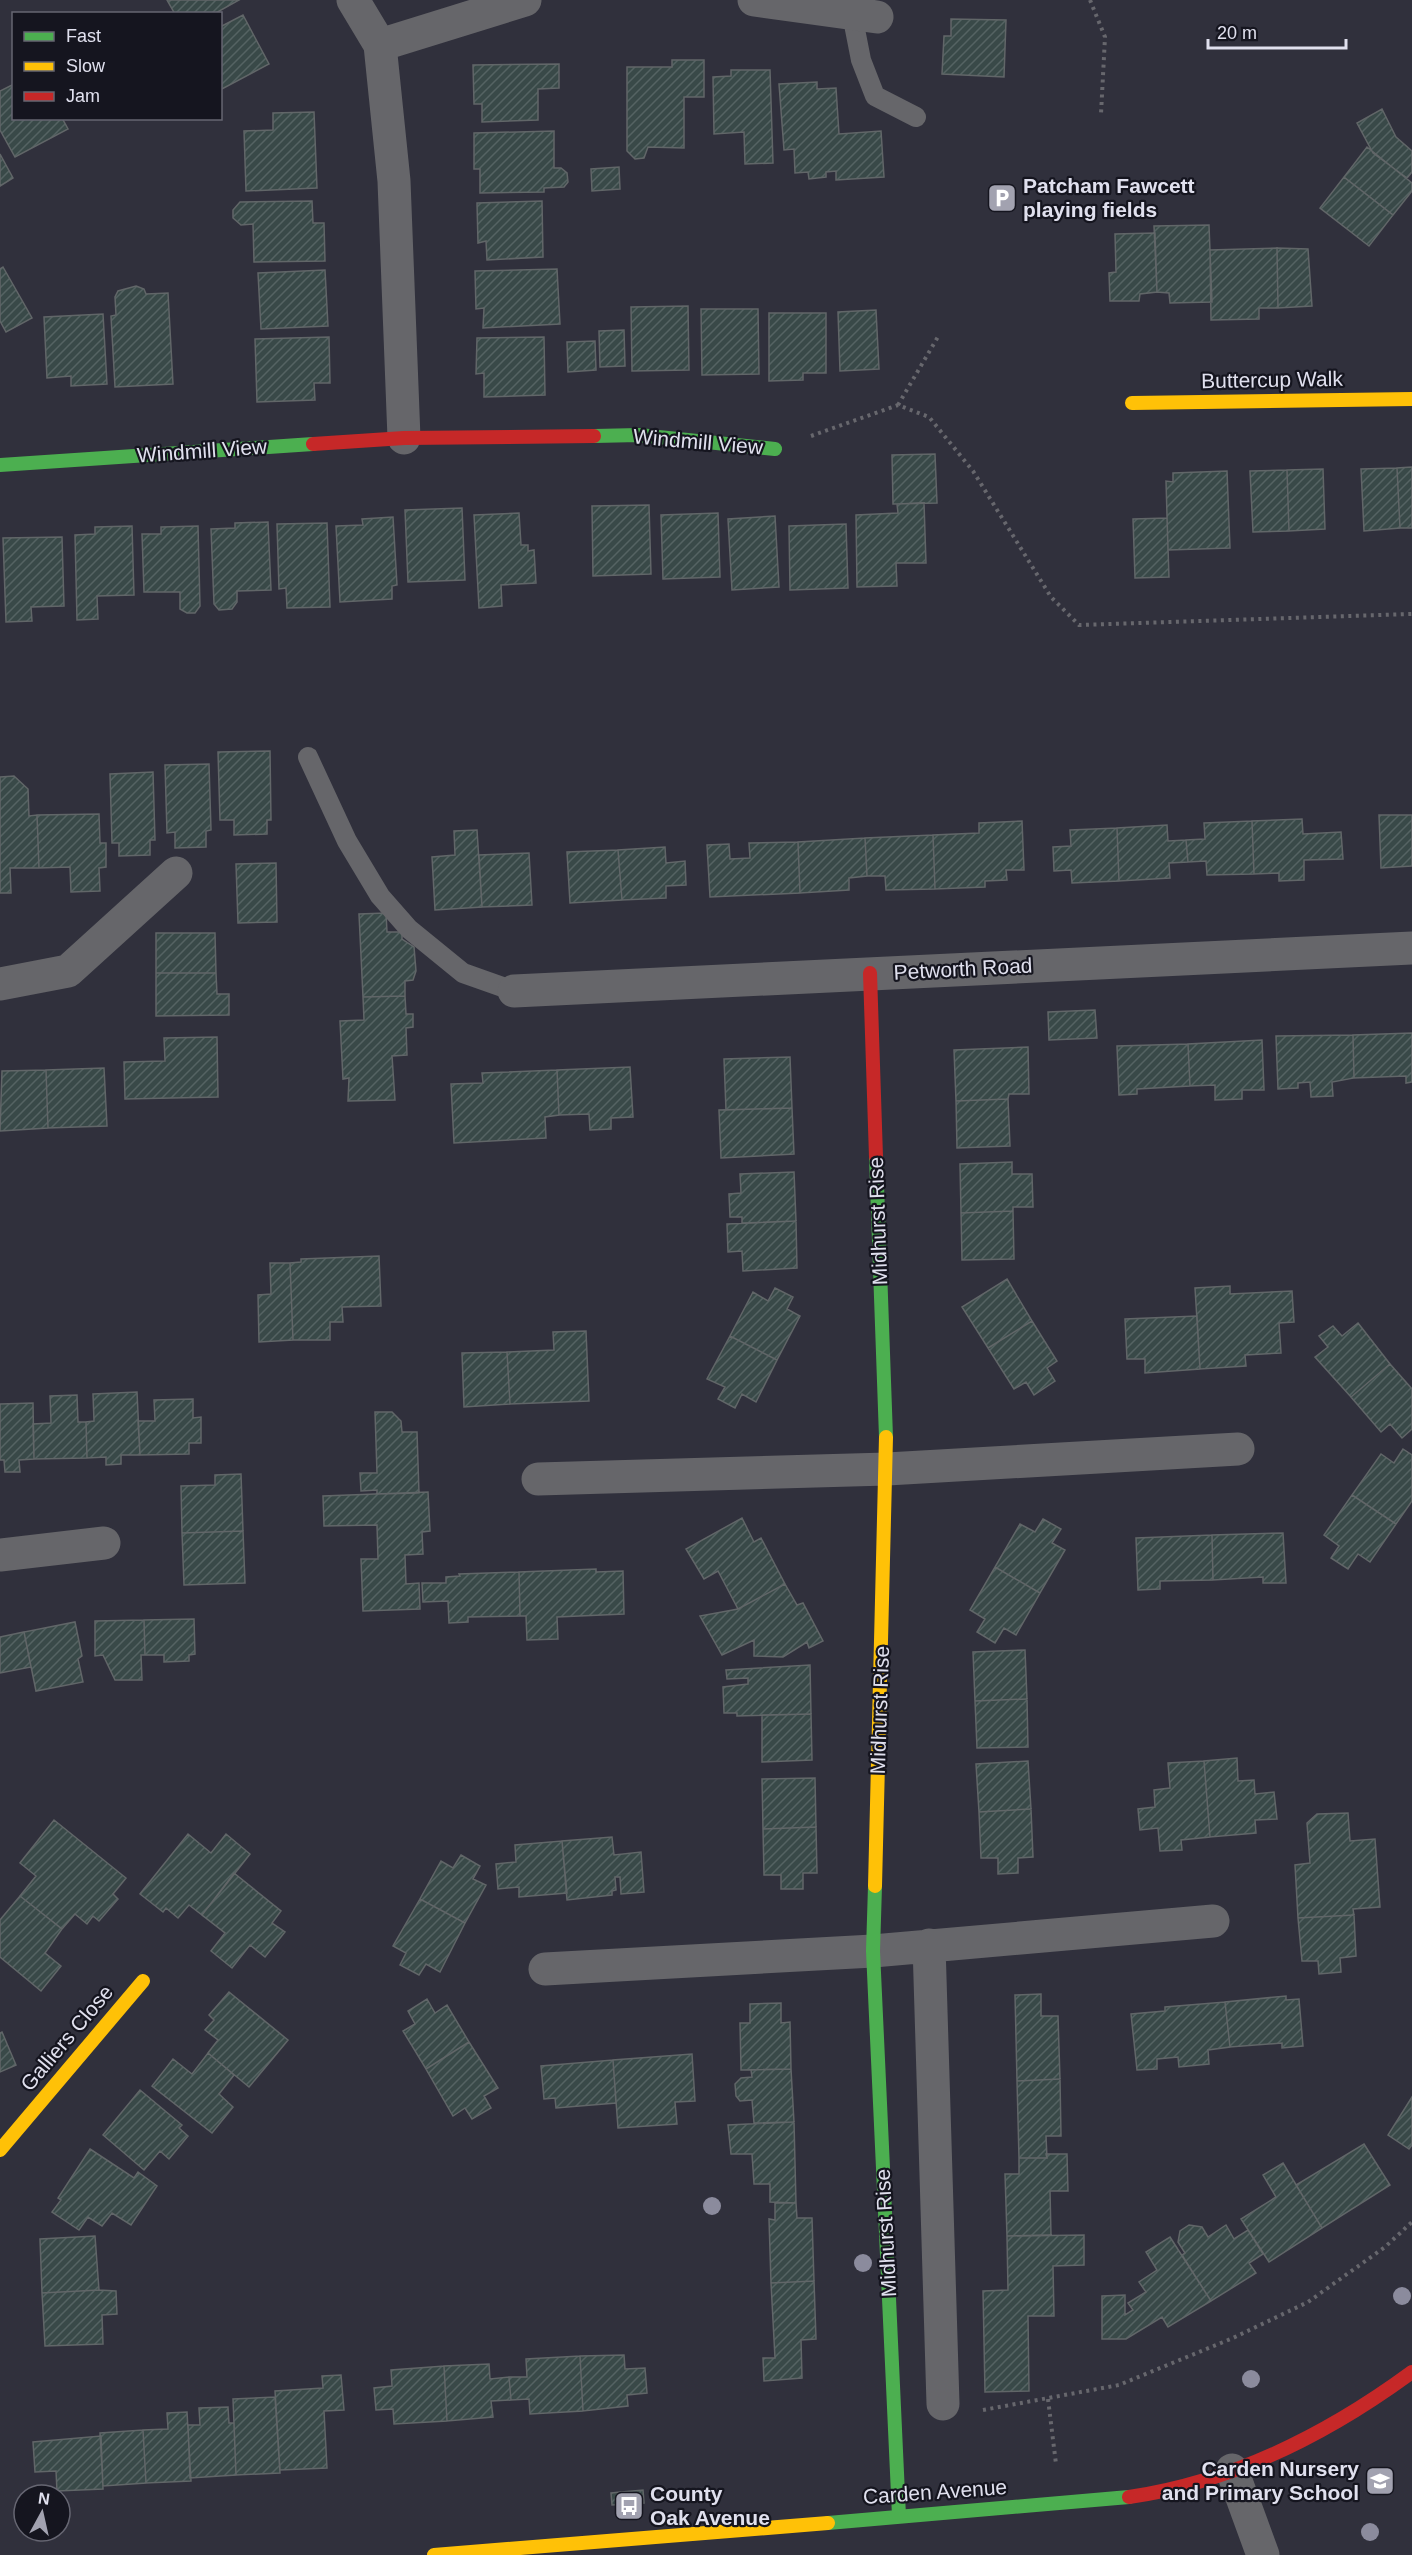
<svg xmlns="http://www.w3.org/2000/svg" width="1412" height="2555" font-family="Arial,sans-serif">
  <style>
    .building { fill: url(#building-hatch); stroke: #616668; stroke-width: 1.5 }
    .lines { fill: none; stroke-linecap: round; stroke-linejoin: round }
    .path { stroke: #67676d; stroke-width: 4; stroke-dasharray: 3 4.5; stroke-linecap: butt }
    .lane { stroke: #66666a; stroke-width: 20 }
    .street { stroke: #66666a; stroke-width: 33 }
    .fast { stroke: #4caf50; stroke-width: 14 }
    .slow { stroke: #ffc107; stroke-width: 14 }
    .jam { stroke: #c62828; stroke-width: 14 }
    .tree { fill: #8b8b9d }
    .labels { text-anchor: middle; stroke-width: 4.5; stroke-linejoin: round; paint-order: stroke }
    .poi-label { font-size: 21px; font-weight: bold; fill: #e0e0ee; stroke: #15151f; text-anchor: start }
    .street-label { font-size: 21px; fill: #e0e0ee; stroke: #15151f }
  </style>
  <defs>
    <pattern id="building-hatch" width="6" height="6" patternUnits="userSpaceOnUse" patternTransform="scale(1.5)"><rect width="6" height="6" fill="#394948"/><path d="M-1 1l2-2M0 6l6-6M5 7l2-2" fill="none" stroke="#556363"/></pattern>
  </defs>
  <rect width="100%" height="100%" fill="#30303c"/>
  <path class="building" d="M167,0h72l-25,14h-39z
    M243,15l26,49 -49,26v-63z
    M951,19l55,1 -2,57 -62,-3 2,-38h7z
    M672,60h32v37h-20v51l-36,-1 -4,11 -9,1 -8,-8v-84h45z
    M559,64v24l-21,1v31l-56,2v-18h-8l-1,-39z
    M731,70h39l3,93 -28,1 -1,-32 -30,2 -1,-57 18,-1z
    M817,82v7l19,-1 3,46 42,-3 3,46 -48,3v-9l-10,1v5l-17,2 -1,-7 -13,1 -1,-24 -10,1 -5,-66z
    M14,84v34h48l6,11 -53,28 -15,-27v-39z
    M1382,109l14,28 16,14v21l-5,6 -34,-25 -16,-30z
    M314,112l3,76 -71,3 -2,-60 29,-1v-17z
    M554,131v37h7l6,5 1,9 -4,5 -20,1v4l-64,1v-24h-6v-36z
    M1367,147l45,36v8l-19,24 -49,-38z
    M0,154l13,24 -13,8z
    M619,167l1,22 -28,2 -1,-22z
    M1344,177l49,38 -24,31 -49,-38z
    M312,201l1,22h11l1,38 -71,1 -1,-38 -12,1 -8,-7v-8l7,-8z
    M542,201l1,56 -56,3 -1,-19 -8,2 -1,-40z
    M1209,225l3,77 -42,1 -1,-10 -12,-1 -3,-66z
    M1155,233l2,59 -17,2 -1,7h-29l-1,-28 7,-1 -1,-38z
    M1277,248l1,60h-19v11l-48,1 -1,-70z
    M1277,248l31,1 4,57 -34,2z
    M3,267l29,51 -26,14 -6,-11v-52z
    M557,269l3,55 -77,4 1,-20 -8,1 -1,-38z
    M325,270l3,56 -67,3 -3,-56z
    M136,286l8,3 2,5 22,-1 5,91 -58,3 -4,-71 5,-1 -1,-18 3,-6z
    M688,306l1,64 -57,1 -1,-64z
    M701,309h57l1,65 -57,1z
    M876,310l3,59 -39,2 -2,-59z
    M769,313h57v60h-23v7l-34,1z
    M103,314l4,70 -36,2v-10l-24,2 -3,-61z
    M624,330l1,36 -25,1 -1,-36z
    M329,337l1,46h-16l1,17 -58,2 -2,-63z
    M544,337l1,58 -61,2v-24l-8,1 1,-36z
    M595,341l1,29 -28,2 -1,-30z
    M935,454l2,49 -44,1 -1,-49z
    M1412,467v61h-12l-3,-60z
    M1397,468l3,60 -36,3 -3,-62z
    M1323,469l2,60 -36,2 -2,-61z
    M1287,470l2,61 -36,1 -3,-61z
    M1227,471l3,77 -62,2 -2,-69 7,1v-9z
    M924,503l2,60h-30l1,23 -40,1 -1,-72 42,-2 -1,-9z
    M649,505l2,69 -58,2 -1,-70z
    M462,508l3,72 -57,2 -3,-72z
    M519,513l2,32h7v6l6,-1 2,33 -35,2 1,21 -23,2 -5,-93z
    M718,513l2,64 -57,2 -2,-64z
    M775,516l4,71 -47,3 -4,-71z
    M393,517l4,68 -5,1v13l-52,3 -4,-76 27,-1 -1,-6z
    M1167,518l2,59 -34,1 -2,-59z
    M268,522l3,68 -34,1v11l-5,7 -13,1 -5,-6 -3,-75 24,-1v-5z
    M327,523l3,84 -43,1 -1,-20 -7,1 -2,-65z
    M846,524l2,64 -58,2 -1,-64z
    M132,526l2,69 -37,1 1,23 -21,1 -2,-85 20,-1v-7z
    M198,526l2,80 -5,7h-8l-7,-4v-17h-36l-2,-58h19v-7z
    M62,537l2,69 -33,1 1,14 -26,1 -3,-84z
    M270,751l1,69h-4v14l-33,1v-15h-14l-2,-68z
    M209,764l2,66 -5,1v16l-31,1v-16l-8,1 -2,-68z
    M153,772l2,68h-5v15l-31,1v-13h-7l-2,-69z
    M14,776l14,13 1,27 8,-1 2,53h-29l1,25h-11v-116z
    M99,814l1,29h6v24l-7,1 1,23 -29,1 -1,-25 -31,1 -2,-53z
    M1379,815h33v51l-31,2z
    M1302,819l1,15 38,-2 2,27 -39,1v20l-25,1v-8l-25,1 -2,-53z
    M1022,821l2,49h-18l1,10 -22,1v6l-50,2 -2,-54 46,-2v-10z
    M1252,821l2,53 -47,1 -1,-14 -18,1 -2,-22 19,-1 -1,-16z
    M1167,825l1,16 18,-1 2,22 -19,1 1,15 -51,3 -2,-53z
    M1117,828l2,53 -47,2 -1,-13 -17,1 -1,-24 18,-1 -1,-16z
    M477,830l5,77 -47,3 -3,-53 23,-2 -1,-24z
    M933,835l2,54 -49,1 -1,-14h-18l-2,-38z
    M865,838l2,38 -18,2v12l-49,3 -2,-51z
    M798,842l2,51 -90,4 -3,-52 22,-1 1,15 20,-1 -1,-15z
    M665,847l1,16 19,-2 1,24 -20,1v12l-44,2 -4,-50z
    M618,850l4,50 -52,3 -3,-51z
    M529,853l3,52 -50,2 -3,-52z
    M276,863l1,59 -39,1 -2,-59z
    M386,913l1,19h15v7l12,8 2,24 -3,9 -8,1v15l-42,1 -4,-83z
    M156,933h59l1,40h-60z
    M156,973h60l1,21h12v21l-73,1z
    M405,996l1,18h7v13l-7,1 1,27 -15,1 3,44 -47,1 1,-23 -6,1 -3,-58 24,-1 -1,-23z
    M1095,1010l2,28 -48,2 -1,-28z
    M1412,1033v49l-6,1v-7l-52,2 -1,-43z
    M1353,1035l1,43 -22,4 1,14 -22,1 -1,-15 -12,1v5l-20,1 -2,-53z
    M217,1037l1,60 -93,2 -1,-37 41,-1 -1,-23z
    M1262,1040l2,50h-22v9l-27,1v-15l-25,1 -2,-42z
    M1188,1044l2,42 -53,3v5l-18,1 -2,-49z
    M1028,1047l1,47h-20l-1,5 -52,2 -2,-51z
    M790,1057l2,51 -66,2 -2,-51z
    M630,1067l3,50 -22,1v11l-21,1 -1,-16 -30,1 -2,-45z
    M104,1068l3,58 -59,2 -2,-58z
    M46,1070l2,58 -48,3 2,-60z
    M557,1070l2,45 -14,2 1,21 -92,5 -3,-59 32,-1 -1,-10z
    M1008,1099l2,47 -53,2 -1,-47z
    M792,1108l2,46 -73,4 -2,-48z
    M1012,1162v12h20l1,33h-20v4l-52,2 -1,-49z
    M794,1172l2,49 -54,2v-6h-12l-1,-23 12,-1 -1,-19z
    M1013,1211l1,48 -52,1 -1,-47z
    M796,1221l1,47 -54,3 -1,-20 -14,1 -1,-28z
    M379,1256l2,50 -39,1 1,15h-13v18h-37l-3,-77 11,-1v-3z
    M270,1263h20l3,77 -34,2 -1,-47 13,-1z
    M1007,1279l25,42 -44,27 -26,-41z
    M1230,1286v8l62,-3 2,31 -15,1 2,30 -36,2 1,11 -46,3 -5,-81z
    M775,1288l18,9 -6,12 13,7 -23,44 -47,-24 23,-44 15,9z
    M1197,1316l3,53 -55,4v-14h-18l-2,-40z
    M1032,1321l25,40 -10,7 8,13 -21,14 -8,-13 -12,7 -26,-41z
    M1358,1323l32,41 -39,33 -36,-40 13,-10 -9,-11 14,-10 9,10z
    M586,1331l3,70 -79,3 -3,-52 47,-2 -1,-18z
    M730,1336l47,24 -21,42 -14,-8 -7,14 -17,-9 7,-12 -18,-8z
    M507,1352l3,52 -46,3 -2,-54z
    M1390,1364l22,25v40l-10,9 -12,-14 -9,8 -30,-35z
    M137,1392l3,63h-19v9l-15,1v-8l-19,1 -1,-36 8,-1 -1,-27z
    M77,1395l1,27h8l1,36 -53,1 -1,-35 18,-1 -1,-27z
    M193,1399v19l8,-1v26h-12v11l-49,1 -2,-34h17l-1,-21z
    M33,1403l1,56 -15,1 1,12h-15l-1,-12h-4v-56z
    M375,1412h17l9,9 1,11h15l2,61 -42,1v-4l-16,1 -1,-18h17z
    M1403,1449l9,6v46l-16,23 -44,-29 29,-41 13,9z
    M241,1474l2,57 -61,2 -1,-47 34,-1v-10z
    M428,1492l2,39 -8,1 1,22 -18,1 1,29 13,-1 1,26 -57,2 -2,-52h17l-1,-34 -53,1 -1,-30z
    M1352,1495l44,29 -26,38 -12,-8 -10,15 -17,-11 8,-12 -15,-11z
    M742,1518l12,24 7,-4 24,46 -47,25 -20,-38 -14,8 -18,-30z
    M1043,1519l18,10 -9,14 13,7 -25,43 -45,-26 25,-43 15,8z
    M243,1531l2,52 -61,2 -2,-52z
    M1283,1533l3,50h-23v-6l-50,3 -1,-45z
    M1212,1535l1,45 -53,1v8l-22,1 -2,-52z
    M995,1567l45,26 -24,42 -12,-7 -9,15 -18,-11 8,-13 -15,-9z
    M596,1569v3l27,-1 1,43 -67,3 1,22 -31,1 -1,-24h-6l-1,-44z
    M519,1572l1,44 -52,1v5l-19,1 -1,-22 -25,1 -1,-19h24v-6l14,-1 -1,-2z
    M785,1584l12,21 6,-2 20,38 -14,7 -2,-6 -24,15 -29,-1v-16l-32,15 -22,-39 38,-7z
    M194,1619l1,35 -6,1v6l-25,1v-7h-19l-1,-35z
    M144,1620l1,35h-4l1,25h-27l-12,-25 -8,1v-35z
    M75,1622l7,34 -4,3 5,23 -47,9 -12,-59z
    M24,1632l7,35 -31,6v-36z
    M1025,1650l2,49 -52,2 -2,-49z
    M810,1665l1,49 -74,2v-3h-13l-1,-26 25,-3v-6l-21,1 -1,-9z
    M1027,1699l1,48 -51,1 -2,-47z
    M811,1714l1,46 -50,2v-47z
    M1237,1758l1,23 16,-1 1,14 19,-2 3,27 -22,1 1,13 -46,4 -6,-76z
    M1028,1761l3,48 -52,3 -3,-48z
    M1204,1761l6,76 -29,3 1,10 -22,1 -2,-23 -18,2 -2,-21 17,-2 -1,-17 16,-2 -2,-25z
    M815,1778l1,49 -53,2 -1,-50z
    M1031,1809l2,48 -15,1v15l-20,1v-16h-17l-2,-46z
    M1348,1813l2,28 25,-2 5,68 -27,2 1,6 -56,3 -3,-53 15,-2 -3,-40 10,-9z
    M54,1820l72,58 -13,16 5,5 -19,22 -6,-5 -6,8 -12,-10 -13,15 -42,-33 16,-20 -16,-13z
    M816,1827l1,46h-14v16h-22v-14h-17l-1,-46z
    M188,1834l23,19 15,-19 24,20 -48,61 -13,-10 -11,13 -12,-10 -3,4 -23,-18z
    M612,1837l2,18 27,-3 3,40 -23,2 -1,-17h-5l1,13 -4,1v4l-45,5 -5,-59z
    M562,1841l5,52 -48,4v-10l-21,2 -2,-25 20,-2 -1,-17z
    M461,1855l19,11 -7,13 13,6 -21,38 -45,-24 21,-38 12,7z
    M234,1873l47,38 -9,12 13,9 -20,25 -15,-12 -18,23 -21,-17 14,-18 -23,-18z
    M20,1896l42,33 -17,24 16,13 -20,25 -41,-34v-37z
    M420,1899l45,24 -25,49 -14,-8 -7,11 -19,-10 6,-12 -13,-7z
    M1354,1915l2,41 -16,2 1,14 -22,2 -1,-13h-16l-4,-43z
    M229,1992l59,48 -39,47 -41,-34 10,-13 -13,-10 9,-10 -5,-5z
    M1041,1994v22h17l2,63 -43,2 -2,-86z
    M1286,1996v4l13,-1 4,47 -21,2v-5l-52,4 -5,-45z
    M427,1999l8,14 12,-8 22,37 -43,27 -23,-38 12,-7 -7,-13z
    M1225,2002l5,45 -22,3 1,14 -30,3 -1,-10 -21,2v10l-20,1 -6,-56 34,-3v-4z
    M781,2003v20l9,-1 1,47 -50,1 -1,-47h10v-19z
    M2,2032l14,33 -16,7v-39z
    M469,2042l29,46 -14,8 7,12 -19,11 -7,-11 -12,8 -27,-47z
    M208,2053l26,22 -15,19 14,13 -21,26 -60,-47 21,-27 19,15z
    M692,2054l3,47 -20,1 2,22 -59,4 -5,-68z
    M613,2060l3,43 -60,5 -1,-10 -11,1 -3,-33z
    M791,2069l3,53 -40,1 -2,-23 -12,1 -4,-5 -1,-12 6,-6 11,-1 -1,-7z
    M1060,2079l1,57h-15l1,22h-28l-2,-77z
    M140,2090l42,35 -3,3 9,8 -19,23 -9,-8 -16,19 -41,-35z
    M1412,2097v48l-3,4 -21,-14z
    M794,2122l2,81 -26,-1v-18h-16l-2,-30h-21l-3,-29z
    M1364,2144l26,41 -68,43 -26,-43z
    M90,2149l44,29 4,-6 19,14 -26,39 -19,-12 -10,13 -14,-9 -9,13 -27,-18 9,-12 -3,-2z
    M1046,2154h21l1,37h-18l1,44 -44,1 -2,-62h14v-16h28z
    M1283,2163l39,65 -53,34 -28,-43 35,-22 -13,-22z
    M775,2203h21l1,15h15l2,63 -43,2 -2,-64 6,1z
    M1189,2225l13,2 6,10 18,-12 8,14 14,-9 15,24 -14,9 7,10 -45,28 -29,-46 3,-2 -7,-11 2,-11z
    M1084,2235v30l-31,1 1,50h-26l1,75 -44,1 -2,-101 25,-1 -1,-54z
    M95,2236l4,54 -57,3 -2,-54z
    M1170,2237l41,64 -43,26 -6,-10 -36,22h-24v-43l23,-1v20l8,-5 -5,-7 18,-11 -7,-10 18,-12 -11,-18z
    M814,2281l2,58 -15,1 1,38 -38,3 -1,-23h12l-4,-75z
    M99,2290l17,1 1,23 -15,1 1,29 -58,2 -3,-53z
    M624,2355l1,14 20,-1 2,25 -20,2 1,11 -45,5 -3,-55z
    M580,2356l3,55 -53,3 -1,-15 -18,1 -2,-23h18l-1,-18z
    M489,2364l1,15 19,-2 2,23 -20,1 2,16 -46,4 -3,-55z
    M444,2366l3,55 -53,3 -1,-15 -17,1 -2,-22 18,-2 -1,-16z
    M341,2375l3,35 -20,1 3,57 -47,2 -5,-79 48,-3 -1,-12z
    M275,2397l5,76 -44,2 -3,-76z
    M228,2407l1,16h5l2,52 -46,3 -2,-53h12l-1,-17z
    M187,2412l4,69 -45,2 -3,-53 25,-1 -1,-16z
    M143,2430l3,53 -43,3 -3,-53z
    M101,2436l2,53 -46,2 -1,-20 -21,1 -2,-30z
    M643,2490l1,13 -32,2 -1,-12z"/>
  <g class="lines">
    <path class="path" d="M1090,0l15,37 -4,77
      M898,405l41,-70
      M811,436l87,-31 31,12 44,54 78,126 28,28 333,-11
      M1048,2399l8,65
      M983,2410l136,-25 114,-47 75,-36 77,-55 27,-25"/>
    <path class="lane" d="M852,14l9,46 14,36 41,21
      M308,757l39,84 33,55 29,33 54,44 51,18"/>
    <path class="street" d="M353,0l27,45 14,136 10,257
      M754,0l123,17
      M380,45l145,-45
      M0,984l68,-13 108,-98
      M514,991l898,-43
      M538,1479l349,-10 351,-20
      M0,1555l104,-12
      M929,1945l14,459
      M545,1969l328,-18 340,-30
      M1232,2470l31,85"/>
    <path class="fast" d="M594,436l45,-1 136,14
      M0,465l313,-21
      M876,1157l10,280
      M875,1886l-2,65 26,565
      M828,2523l301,-26"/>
    <path class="slow" d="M1132,403l280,-4
      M875,1886l11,-449
      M0,2150l143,-169
      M434,2555l394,-32"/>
    <path class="jam" d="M313,444l91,-6 190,-2
      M870,973l6,184
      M1129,2497c104,-15 200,-64 283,-125"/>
  </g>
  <g class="tree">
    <circle cx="712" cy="2206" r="9"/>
    <circle cx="863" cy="2263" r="9"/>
    <circle cx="1402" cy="2296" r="9"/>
    <circle cx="1251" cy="2379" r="9"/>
    <circle cx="1370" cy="2532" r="9"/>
  </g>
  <defs>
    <g id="parking-square" transform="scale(1.5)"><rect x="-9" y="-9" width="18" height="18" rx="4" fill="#a2a2b0" stroke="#15151f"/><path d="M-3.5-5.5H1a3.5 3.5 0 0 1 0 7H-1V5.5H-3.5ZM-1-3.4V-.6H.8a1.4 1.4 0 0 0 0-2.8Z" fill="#fff"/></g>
    <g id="school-square" transform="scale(1.5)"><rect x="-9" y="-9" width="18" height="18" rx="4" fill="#a2a2b0" stroke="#15151f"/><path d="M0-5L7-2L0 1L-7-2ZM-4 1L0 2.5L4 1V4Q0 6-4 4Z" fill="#fff"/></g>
    <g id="bus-square" transform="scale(1.5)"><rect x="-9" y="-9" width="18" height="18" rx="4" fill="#a2a2b0" stroke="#15151f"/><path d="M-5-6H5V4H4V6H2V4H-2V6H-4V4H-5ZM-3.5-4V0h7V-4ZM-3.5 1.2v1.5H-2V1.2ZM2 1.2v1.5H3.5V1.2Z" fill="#fff"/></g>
  </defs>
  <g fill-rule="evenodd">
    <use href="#parking-square" x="1002" y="198"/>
    <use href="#school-square" x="1380" y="2481"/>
    <use href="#bus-square" x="629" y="2506"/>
  </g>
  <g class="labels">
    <g class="poi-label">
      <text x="1023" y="193">Patcham Fawcett<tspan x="1023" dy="24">playing fields</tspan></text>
      <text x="1359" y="2476" text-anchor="end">Carden Nursery<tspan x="1359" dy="24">and Primary School</tspan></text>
      <text x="650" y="2501">County<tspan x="650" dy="24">Oak Avenue</tspan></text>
    </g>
    <g class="street-label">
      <text transform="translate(1272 380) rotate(-1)" y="7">Buttercup Walk</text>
      <text transform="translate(698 442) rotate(5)" y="7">Windmill View</text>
      <text transform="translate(202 451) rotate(-4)" y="7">Windmill View</text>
      <text transform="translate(963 969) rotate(-3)" y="7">Petworth Road</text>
      <text transform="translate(878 1221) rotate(-92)" y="7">Midhurst Rise</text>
      <text transform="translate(880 1710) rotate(-88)" y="7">Midhurst Rise</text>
      <text transform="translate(67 2038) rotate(-50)" y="7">Galliers Close</text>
      <text transform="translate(886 2233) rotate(-93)" y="7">Midhurst Rise</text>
      <text transform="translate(935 2492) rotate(-4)" y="7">Carden Avenue</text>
    </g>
  </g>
  <rect x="12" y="12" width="210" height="108" fill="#15151f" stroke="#666672" stroke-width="1.5"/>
  <rect x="24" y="32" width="30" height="9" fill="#4caf50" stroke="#666672" stroke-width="1.5"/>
  <text x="66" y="42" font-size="18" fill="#e0e0ee">Fast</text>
  <rect x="24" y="62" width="30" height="9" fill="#ffc107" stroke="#666672" stroke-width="1.5"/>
  <text x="66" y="72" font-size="18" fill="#e0e0ee">Slow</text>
  <rect x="24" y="92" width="30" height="9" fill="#c62828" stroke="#666672" stroke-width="1.5"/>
  <text x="66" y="102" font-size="18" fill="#e0e0ee">Jam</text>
  <g transform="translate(42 2513) rotate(8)"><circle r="28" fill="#15151f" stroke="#666672" stroke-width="1.5"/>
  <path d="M0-4.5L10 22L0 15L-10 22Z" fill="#a2a2b0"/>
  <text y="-9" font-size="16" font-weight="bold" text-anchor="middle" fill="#e0e0ee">N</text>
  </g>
  <path d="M1208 39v9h138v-9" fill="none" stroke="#e0e0ee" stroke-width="3"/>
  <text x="1217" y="39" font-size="18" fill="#e0e0ee" stroke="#15151f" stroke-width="4.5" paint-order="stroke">20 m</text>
</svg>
